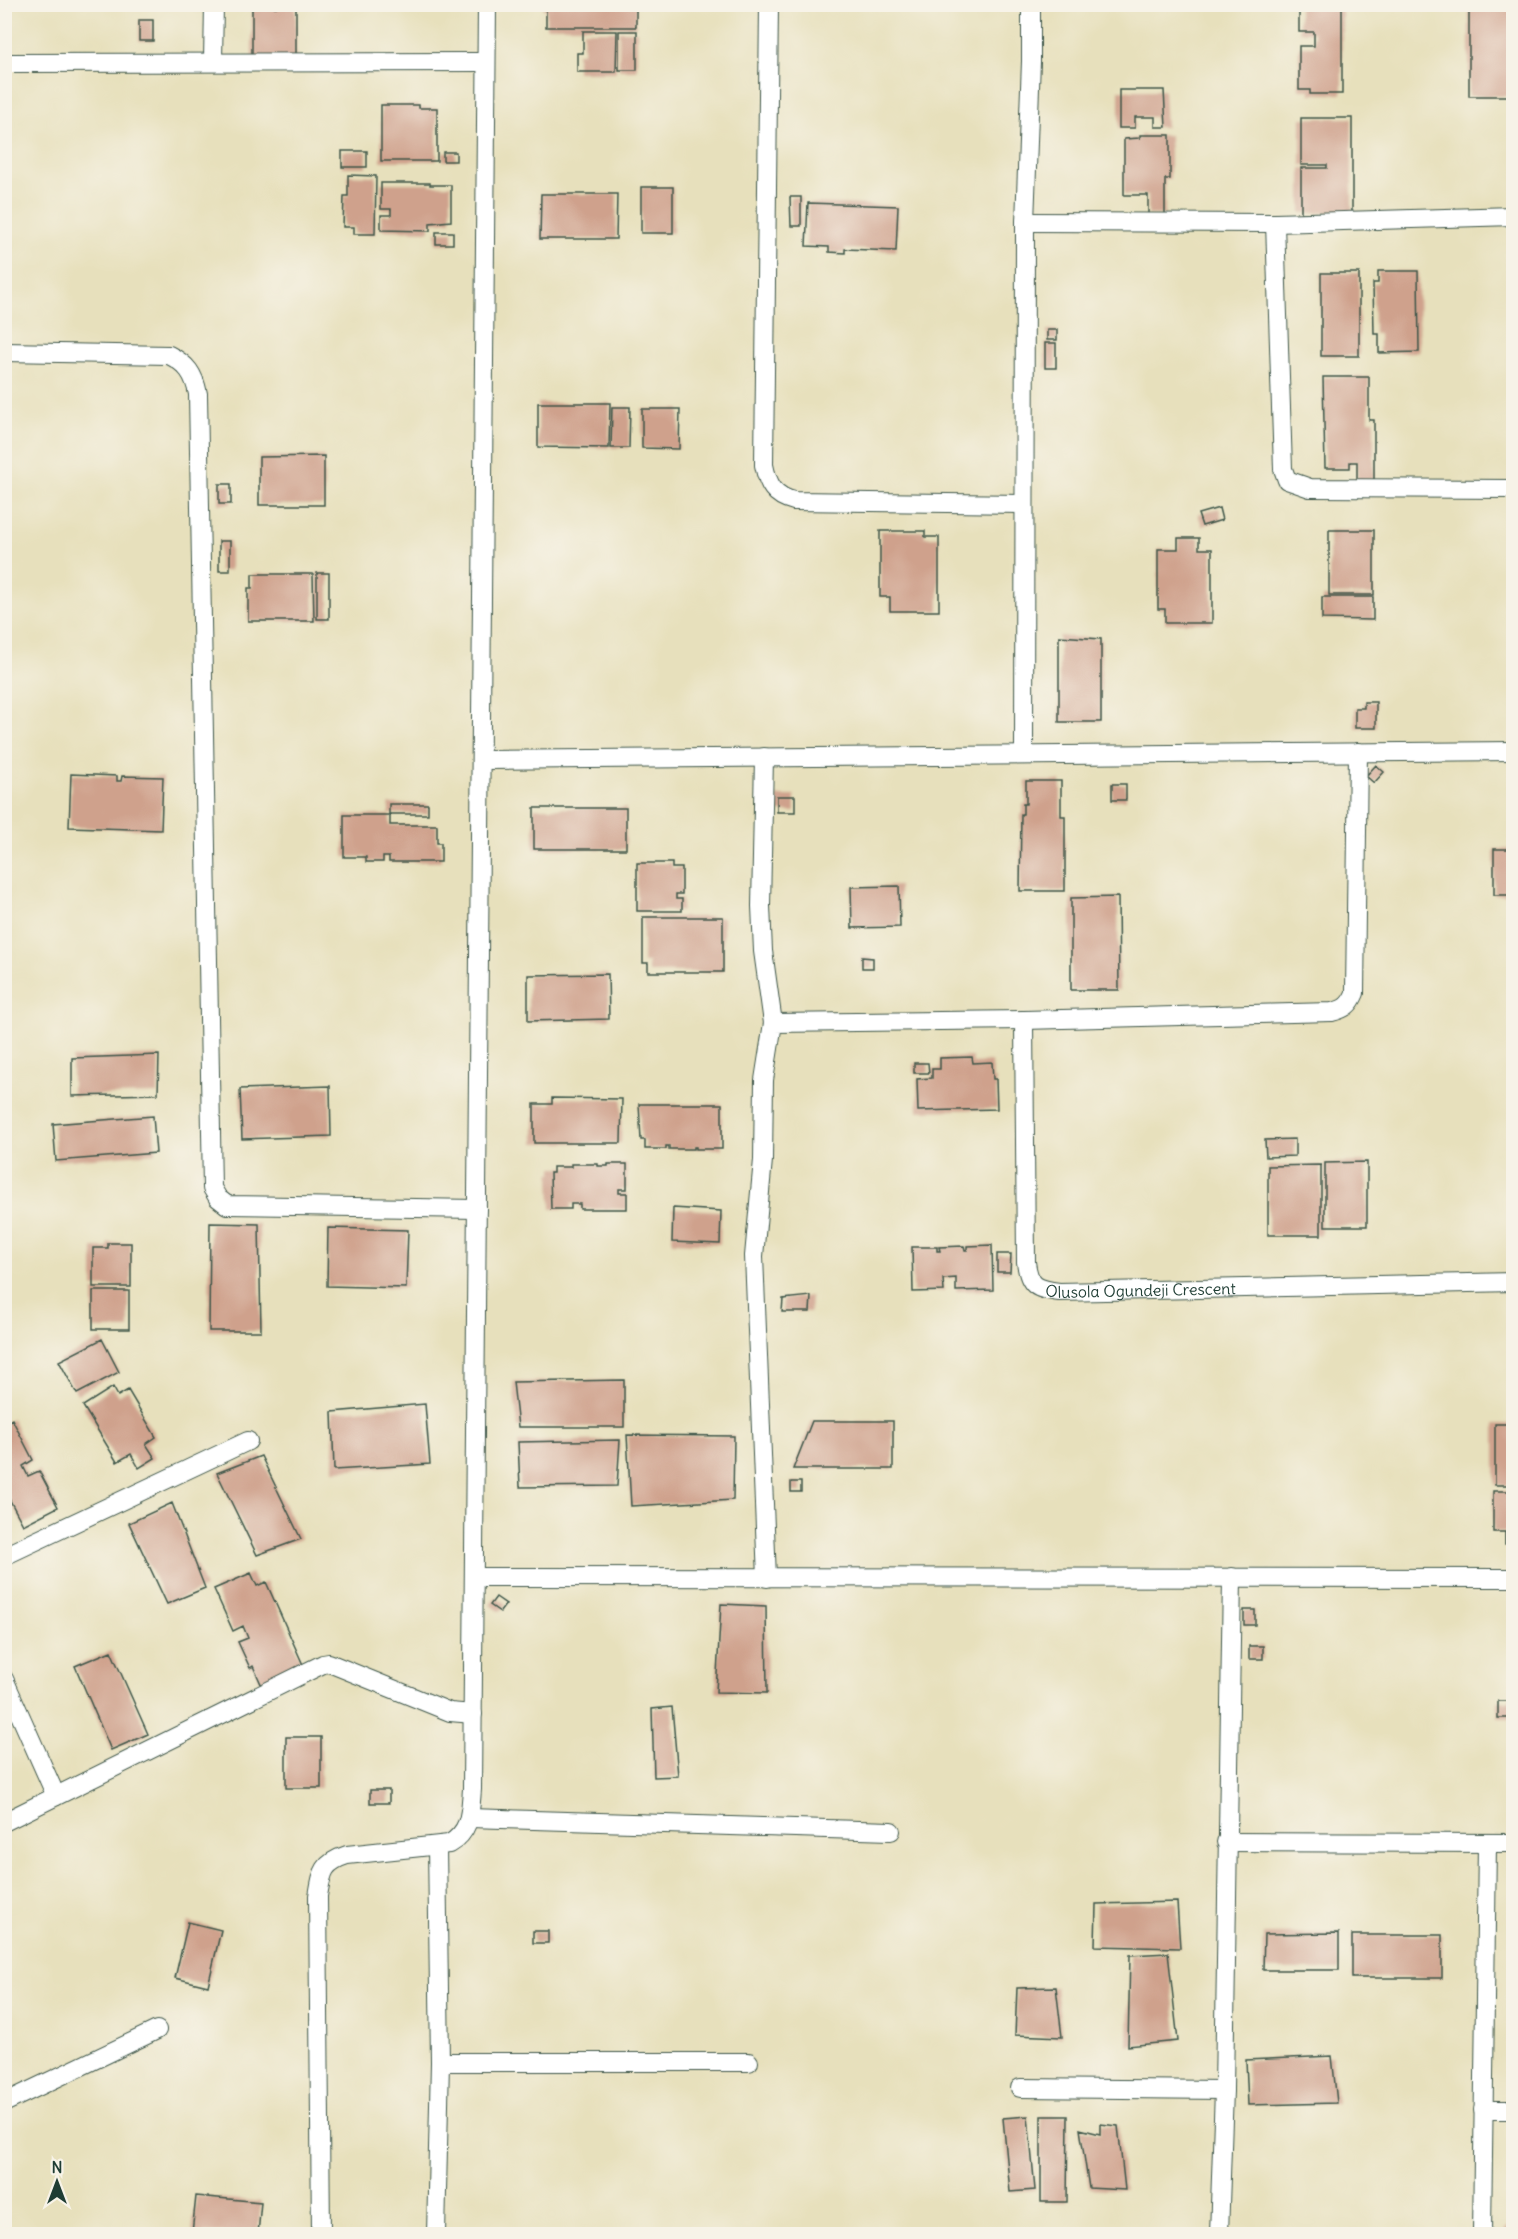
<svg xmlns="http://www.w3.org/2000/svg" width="1518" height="2239" font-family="Delius,sans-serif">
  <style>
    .building { fill: #cfa18c }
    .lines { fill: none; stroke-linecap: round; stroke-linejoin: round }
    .street-casing { stroke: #3d5548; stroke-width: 20 }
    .street { stroke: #fff; stroke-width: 18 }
    .labels { text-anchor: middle; stroke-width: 5; stroke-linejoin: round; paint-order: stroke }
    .street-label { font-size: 16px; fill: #1f3d34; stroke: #f7f3e8 }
  </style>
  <rect width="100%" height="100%" fill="#f7f3e8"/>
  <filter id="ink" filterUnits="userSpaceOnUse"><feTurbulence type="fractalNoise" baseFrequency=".0167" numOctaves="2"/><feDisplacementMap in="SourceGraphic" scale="12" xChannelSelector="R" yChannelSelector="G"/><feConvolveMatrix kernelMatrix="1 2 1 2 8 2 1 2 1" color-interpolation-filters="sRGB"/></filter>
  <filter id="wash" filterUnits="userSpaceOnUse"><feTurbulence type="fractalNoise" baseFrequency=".008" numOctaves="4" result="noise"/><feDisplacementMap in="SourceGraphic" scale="24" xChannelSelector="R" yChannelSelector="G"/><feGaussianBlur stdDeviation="1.35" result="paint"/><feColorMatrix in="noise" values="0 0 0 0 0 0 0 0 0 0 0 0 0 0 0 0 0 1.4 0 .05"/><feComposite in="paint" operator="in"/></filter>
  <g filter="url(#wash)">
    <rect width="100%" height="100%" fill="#e7e0bc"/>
    <g id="blocks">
      <path class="building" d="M543,4h93v23h-90v-18h-3z
        M1299,4h43v90h-32v-4h-11v-44h15v-14h-15z
        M1469,4h45v92h-45z
        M252,7h44v52h-44z
        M139,20h14v21h-14z
        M583,31h34l-1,41h-39v-19h6z
        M619,31h18v39h-18z
        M1119,90h45l2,37h-11v-10h-20v11h-16z
        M381,105h38v3h18v53h-56z
        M1301,118h51v95h-51v-45h26v-3h-26z
        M1140,135h30v44h-5v36h-17v-20h-24v-56l16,-1z
        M342,151h25v16h-25z
        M443,152h13v9h-13z
        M348,175l28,1 -1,58h-21v-7h-11l1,-31h4z
        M381,183h49v2h21v36l-21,2v8l-49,-1v-15h10v-6h-10z
        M641,187h32v46h-32z
        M541,194h76l-1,45h-76z
        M790,197h11v29h-10z
        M808,203l90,3 -2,45 -51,-2v4l-16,-1v-5l-23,-1z
        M436,232h17v12h-17z
        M1378,271h40l1,81 -40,1v-19h-5l-1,-51h5z
        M1321,273h38v83h-38z
        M1047,330h10v10h-10z
        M1045,343h11v25h-11z
        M1323,377h46v43h5v60h-17v-18h-7v6h-25z
        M538,403h72l-1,45 -71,-1z
        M612,407h18l-1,41h-18z
        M642,409h38l-1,40 -37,-1z
        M324,456v49h-65v-48z
        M219,484h12v20h-12z
        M1219,508l3,12 -20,6 -4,-12z
        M1329,530h45v65h-45z
        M880,531h45v6h14v74h-49v-14h-10z
        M1178,538h21v11h13v74h-47v-14h-7v-60h20z
        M219,541h11v30h-11z
        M317,573h12v46h-12z
        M252,574h61l1,47h-66v-33h4z
        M1322,597h51v23l-51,-1z
        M1059,636l42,3v83h-42z
        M1364,702h12v26h-21v-20h9z
        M1376,765l8,7 -10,11 -8,-7z
        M71,774l46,2v5h4l1,-5 41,1 -2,53 -92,-3z
        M1026,781h35v35h4v75h-45l1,-77h2v-10h3z
        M1112,784h14v16h-14z
        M777,796h18v16h-18z
        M389,804h39v10h-39z
        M534,808h92v41h-92z
        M344,815h46v10h47v18h4v19h-52v-5h-6v5h-17v-5h-22z
        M1494,849h20v46h-20z
        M637,863h35v5h10v26h-6v5h6v12h-45z
        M899,886l1,41 -48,1 -1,-41z
        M1118,897l1,93h-48v-92z
        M643,917h80v55h-75v-9h-5z
        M862,957l11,1v10h-11z
        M608,974l1,45 -81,2v-46z
        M159,1055l-1,39 -86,2v-38z
        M972,1057l1,6 19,-1 1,17h3l1,30 -79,2 -1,-32 15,-1v-9h8v-11z
        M914,1063h14l1,10h-15z
        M330,1086l1,50 -89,3 -2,-50z
        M552,1098l70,1 -1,44h-87v-39h18z
        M639,1104h83v45h-26v-2h-2v2h-25v-3h-3v3h-21v-9h-4z
        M153,1116l3,37 -100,8 -3,-37z
        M1295,1139v17l-29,1 -1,-17z
        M1367,1162v64h-42v-63z
        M571,1164h27v2h10v-2h19v25h-8v4h8v16h-47v-5h-9v5h-20l-1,-36h3v-6h18z
        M1321,1165v70h-53v-69z
        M673,1208l48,3 -1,33 -48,-2z
        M210,1223l49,1 2,107h-52z
        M328,1228l80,2 -2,58 -79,-2z
        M108,1243h23v44h-38v-39h15z
        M992,1245l1,45 -37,1v-13l-13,1 1,12 -31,1 -1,-45h25v4h3l-1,-4 25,-1 1,4h2v-4z
        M997,1254h14l-1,18h-13z
        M93,1291h36v38h-36z
        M811,1296l-1,16h-28l1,-13z
        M102,1339l17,33 -42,22 -18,-33z
        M624,1380v47h-106l-5,-45z
        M113,1387l5,9 10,-6 28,47 -10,7 9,14 -16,10 -8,-14 -14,8 -34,-56z
        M425,1404l5,60 -96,6 -2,-58z
        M12,1419l21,41 -10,6 5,10 11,-5 19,36 -35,18 -19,-36v-65z
        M812,1421h81v48h-100z
        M1495,1424h19v61h-19z
        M627,1435l107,1 -1,64 -102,6z
        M620,1440l-3,46 -97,1 -2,-45z
        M261,1456l40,83 -44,16 -40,-82z
        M791,1482h10v10h-10z
        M1493,1491h21v53h-9v-12h-12z
        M172,1503l33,85 -38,16 -38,-81z
        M251,1573l6,13 9,-4 38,85 -42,19 -9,-20 -3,2 -12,-26 10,-4 -5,-12 -10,5 -19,-42z
        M496,1597l10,7 -6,8 -10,-7z
        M721,1604l45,2 1,87 -51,-1z
        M1244,1610h11v15h-11z
        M1249,1646h14v13h-14z
        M111,1651l37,83 -37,16 -36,-84z
        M1498,1701h16v17h-16z
        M672,1707l6,69 -24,1 -2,-68z
        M286,1737h35v51h-35z
        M370,1790h19v13h-19z
        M1177,1902l3,46 -85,-2 1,-42z
        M188,1922l33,8 -13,56 -33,-8z
        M533,1931h15v12h-15z
        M1339,1933v37h-76l1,-36z
        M1352,1935h90v43h-90z
        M1168,1953l10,88 -50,5 2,-91z
        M1056,1987l6,50 -47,-2 2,-47z
        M1332,2056l5,47 -89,2 -2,-45z
        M1028,2116l7,74 -25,2 -7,-74z
        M1041,2116h27l-1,86h-26z
        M1100,2124l18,2 7,64 -36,-2 -9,-59 20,5z
        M196,2196l65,6 -3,32 -66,-1z
        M1514,2227v7h-10l1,-6z"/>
    </g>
  </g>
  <g filter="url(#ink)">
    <use href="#blocks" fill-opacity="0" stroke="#3d5548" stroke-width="1.5"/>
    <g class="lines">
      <g class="street-casing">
        <g id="street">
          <path d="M769,4l-5,461c4,20 10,31 30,36l229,3"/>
          <path d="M213,61l1,-57"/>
          <path d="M4,63l482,-1"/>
          <path d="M1025,222l250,1 239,-7"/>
          <path d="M1275,223l8,246 4,11 23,8 204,1"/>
          <path d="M4,352l165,3c18,9 25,19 29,39 6,264 7,529 14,794l6,10 9,7 250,4"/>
          <path d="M1024,755l1,-533 6,-161v-57"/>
          <path d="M764,757l-3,149 2,45 10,72"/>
          <path d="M482,760l1032,-9"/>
          <path id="s1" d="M1024,1020l2,242c3,25 11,27 33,30l455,-10"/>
          <path d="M4,1556l244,-115"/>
          <path d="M474,1577l1040,1"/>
          <path d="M767,1578l-13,-322 9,-96 1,-80 9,-57 251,-3 308,-8c13,-3 18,-7 23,-19l3,-241"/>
          <path d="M4,1679l52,117"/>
          <path d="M470,1818l421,13"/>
          <path d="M4,1822l319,-158 6,-1 121,49 23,2"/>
          <path d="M1226,1842l288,1"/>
          <path d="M440,2062h309"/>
          <path d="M1020,2088l204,2"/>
          <path d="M4,2103l153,-73"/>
          <path d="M1483,2110h31"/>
          <path d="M321,2234l-3,-338c4,-23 4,-33 29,-41l102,-11c22,-13 21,-31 23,-55l15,-1785"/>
          <path d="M436,2234l4,-172 -3,-216"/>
          <path d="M1219,2234l5,-144 8,-513"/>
          <path d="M1482,2234l5,-391"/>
        </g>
      </g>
      <use href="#street" class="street"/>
    </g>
  </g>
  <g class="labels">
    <g class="street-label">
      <text dy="6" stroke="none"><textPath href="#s1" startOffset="374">Olusola Ogundeji Crescent</textPath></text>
    </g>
  </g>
  <rect width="1518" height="2239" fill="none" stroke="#f7f3e8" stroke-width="24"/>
  <g transform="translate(57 2182)" stroke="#f7f3e8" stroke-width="4.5" paint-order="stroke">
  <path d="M0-4.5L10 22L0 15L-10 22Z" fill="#1f3d34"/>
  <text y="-9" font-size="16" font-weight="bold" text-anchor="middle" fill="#1f3d34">N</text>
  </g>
</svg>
